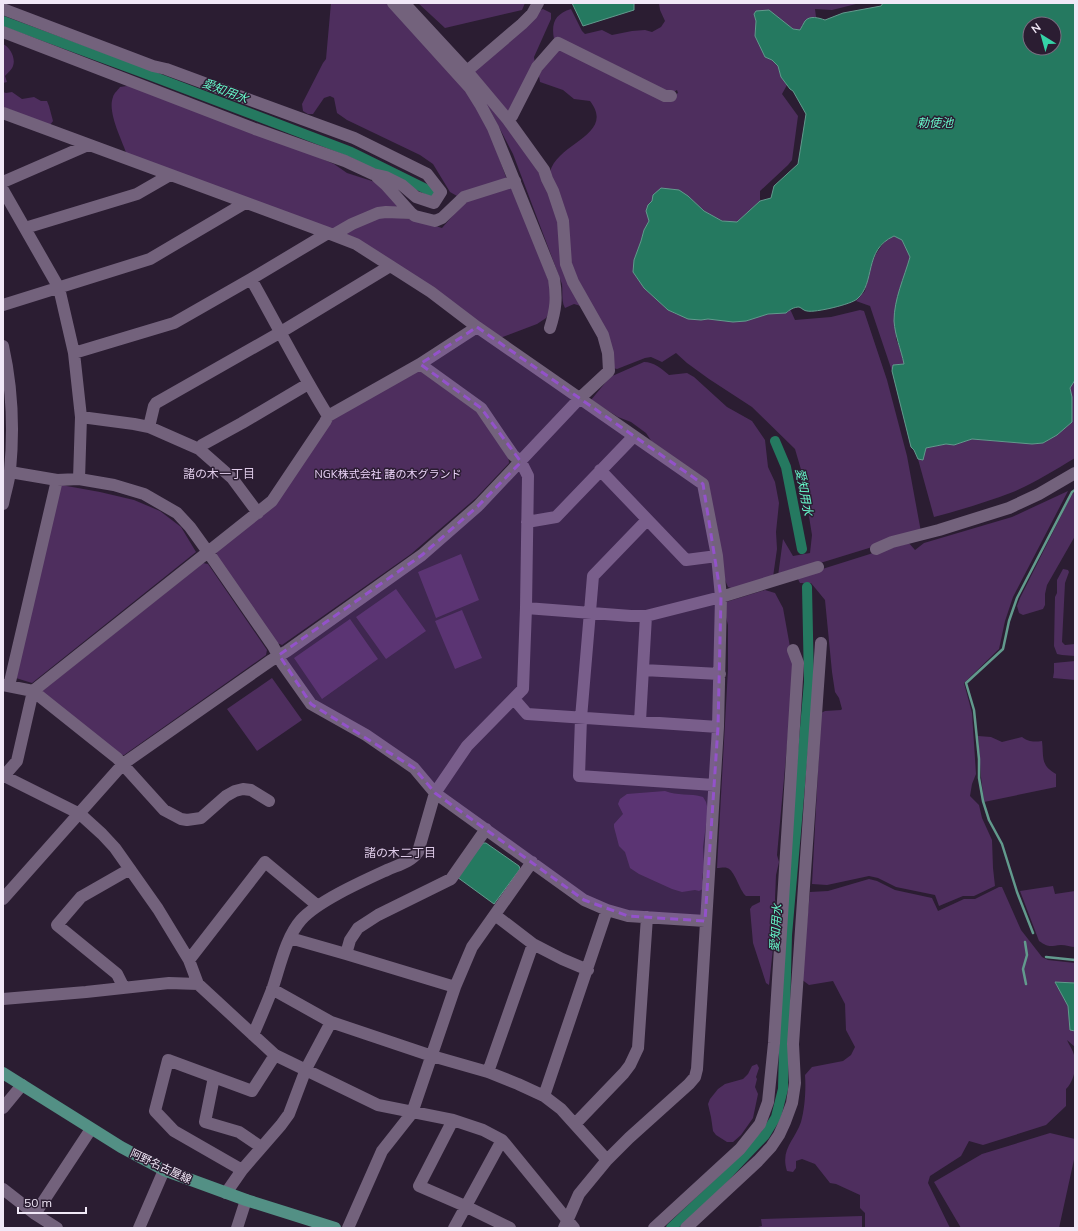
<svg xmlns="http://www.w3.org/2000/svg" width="1078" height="1231" font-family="Mulish,'Noto Sans JP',sans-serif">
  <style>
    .green { fill: #4e2e5e }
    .water { fill: #257960; stroke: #629a8d; fill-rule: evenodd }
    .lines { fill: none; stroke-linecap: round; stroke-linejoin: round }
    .stream { stroke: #629a8d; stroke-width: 2.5 }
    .canal { stroke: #257960; stroke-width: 10 }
    .minor { stroke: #73627c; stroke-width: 12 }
    .major { stroke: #539085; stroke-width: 12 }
    .marked { fill: #9352ca; fill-opacity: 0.2; stroke: #9352ca; stroke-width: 3; stroke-dasharray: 8 5; stroke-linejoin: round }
    .labels { text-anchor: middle; stroke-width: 3; stroke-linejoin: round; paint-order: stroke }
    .park-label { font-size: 11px; fill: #edd5fb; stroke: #2b1d32 }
    .street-label { font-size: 11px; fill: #f1e8f7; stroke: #2b1d32 }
    .water-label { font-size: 12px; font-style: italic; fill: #67f8ca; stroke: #2b1d32 }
    .neighbourhood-label { font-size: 12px; fill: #decbe8; stroke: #2b1d32 }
  </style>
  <rect width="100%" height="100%" fill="#2b1d32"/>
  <path class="green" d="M331,3h57l79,89 18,27 22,61 -50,16 -7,-4 -17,-28 -13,-9 -73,-35 -10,-7 -3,-15 -4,-2 -6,2 -11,16h-5l-5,-3 -1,-7 21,-41 3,-4z
    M418,3h107l-3,7 -77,18z
    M659,3h201l-28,7 -17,-1 1,8 -8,2 -8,11 -7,-1 -7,-5 -32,-9 2,6 -1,15 5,10 5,11 7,3 6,6 3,11 6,8 -5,9 16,22 -6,44 -4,5 -28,26v10l-23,21c-19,2 -37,-13 -49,-26l-36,5 -4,4 1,16 -5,9 -3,11 -7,19 -1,12 11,16 24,22 8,4 25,6 7,-1 38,2 22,-7 7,-1 15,-4 5,11 36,-3 29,-7 4,1 23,69 20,76 14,76 -143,44 5,-37 10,17 17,-3 2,-18 -10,-62 -7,-24 -43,-42 -43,-28 -22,-16 -11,-10 -14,9 -11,-5 -6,1 -28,11 -4,-1 -39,-95 -24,-101c8,-30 66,-37 40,-71l-16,-2 -11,-9 -23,-8 -1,-6 4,-9 18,-20 110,51 7,-5 -1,-3 -5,3 -118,-54c-3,-16 1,-25 17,-30l11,22 3,3 17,-4 10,5 20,-4 13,-1 7,2 9,-5 4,-6 -5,-11z
    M543,9l8,4v6l-17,38 1,7 -26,50 -36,-40 2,-7 63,-56z
    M3,44c7,3 13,14 10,22 -1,3 -5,7 -8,10l2,6 -4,1z
    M134,85l158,61 42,18 13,9 28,9 30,28 -71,21 -207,-76c-5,-15 -20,-43 -14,-58 1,-4 5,-7 7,-10z
    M3,92l3,1 6,-1 10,7 12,-2 7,4h6l2,5 4,15 -3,4 -47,-18z
    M477,92l33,34 42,68 29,112 -7,-2 -9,4c-4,-7 -2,-16 -3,-24l-49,-130 -23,-44z
    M510,187l4,3 35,92 3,17 -2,12 -4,7 -9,6 -37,14 -161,-104 37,-18 37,3 29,9 20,-23 7,-5z
    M894,236l8,4 8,17 -4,14 -10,68 5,12 3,13 -11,1 -1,6 -22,-65 -14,-5 9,-10 5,-24 6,-13 9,-13z
    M644,362c10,0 18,7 25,13l18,-2 7,4 33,30 25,14 13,19 3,27 7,15 4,21 -3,29 1,17 -4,28 -39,12 -6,-2 -3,-7 -19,-98 -54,-40 -6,-9 -15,-11 -13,-5 -27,-17 19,-23z
    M414,371h7l60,41 27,42 1,9 -33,35 -65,56 -129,91 -5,-2 -61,-87 1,-6 58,-46 58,-86z
    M1075,380v78c-20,12 -41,25 -62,34 -26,10 -53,18 -79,25l-16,-58 5,1 3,-12 20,-4 8,1 18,-6 60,5 11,-1 14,-8 15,-13v-25l-2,-9z
    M61,485l39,7 34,8 26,11 21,16 15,25 -164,131 -16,-5z
    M1068,491l-55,106 -8,24 -6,28 -35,34 8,30 4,61 -4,10 -2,12 9,9 3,13 10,22 1,28 2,18 -21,10h-11l-24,10 -4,-11 -39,-8 -18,-9 -9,-2 -42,9 -15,-1 9,-171 4,-2 16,-1 1,-1 -3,-11 -4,-6 -3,-20 -7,-72 -14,-17h-11l-3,-6 111,-35 7,8 9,-7 88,-26z
    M1075,492v44l-28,49 -2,9v11l-2,4 -20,6 -4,-2 -2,-7 3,-8 52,-104z
    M461,554l18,46 -43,18 -18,-46z
    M203,563l5,1 59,86 -1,5 -142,100h-6l-75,-59v-6z
    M1063,569l5,1 1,2 -4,11 -3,59 3,3 10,-1v12l-13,-1 -5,-1 -3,-8 1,-49 2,-4v-13z
    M396,589l30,42 -40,28 -30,-42z
    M765,590l10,3 8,15 11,61 -17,186 2,7 -3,13 -1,24 2,13 -8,73 -3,-2 -13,-40 -3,-34 2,-3 8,-4v-6h-14c-7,-6 -11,-26 -19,-28 -2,-1 -7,0 -10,0l11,-199v-44l-3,-12 1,-11z
    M462,610l20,48 -27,11 -20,-48z
    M350,619l28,40 -56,40 -28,-41z
    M1075,661v19l-22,-2 1,-6v-9z
    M272,678l30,42 -45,31 -30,-42z
    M978,736l13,1 11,5 20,-5c7,5 11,5 20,4 2,16 -2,24 14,33v13l-72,15 -3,-25z
    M665,791c12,5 25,2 38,6l3,5 2,8 -5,37 1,20 -2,11 2,7 -1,4 -4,2 -4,-1 -13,2 -10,-3 -33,-15 -9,-6 -5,-16 -6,-6 -5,-19v-3l9,-10 -5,-10 2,-5 7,-5z
    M869,879l8,2 18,9 37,8 6,13 26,-12h11l24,-12h3l19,43 21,27 6,3 27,3v20l-20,-1 13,24 2,24 5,1v16l-8,-7c2,5 6,10 7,15 3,12 0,26 -8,34v17l-20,19 -63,20 -14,-4 -8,15 -31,20 -2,7 22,45h-85v-15l-5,-5v-13l-24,-11 -6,-1 -15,-19 -13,-5 -6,2v7l-3,4 -6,-1c-7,-22 8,-31 14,-49 4,-14 5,-33 4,-47l7,-8 31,-6 8,-6 4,-8 -9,-17 -1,-26 -12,-23 -24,4 -8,-6 9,-87 18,-1z
    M1053,886l2,8 20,-3v56c-4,0 -9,-2 -14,-2 -11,1 -12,3 -22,-4l-19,-50z
    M757,1064l2,4 -3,9 1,2 -2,8 3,7 -5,24 -12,17 -8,7h-6l-11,-7 -3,-4 -2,-14 -3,-13 2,-5 8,-10 7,-5 18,-5 5,-5 4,-8z
    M1050,1133l25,6v16l-16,73h-98l-27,-46 48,-28z
    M862,1216v12h-108l8,-2 -1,-7z"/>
  <path class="water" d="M572,3h62v7l-51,16z
    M883,3h192v377l-5,8 2,9v25l-15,13 -14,8 -11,1 -60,-5 -18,6 -8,-1 -20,4 -3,12 -5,-1 -4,-9 -3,-3 -19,-76 1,-6 11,-1c-3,-15 -9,-28 -10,-43 0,-22 10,-43 16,-64l-8,-17 -8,-4c-31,14 -18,47 -37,63 -5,5 -42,14 -50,12 -3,0 -5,-3 -8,-4 -5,0 -10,3 -13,6l-18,1 -22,7 -13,1 -25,-3 -7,1 -13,-1 -20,-9 -24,-22 -11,-16 1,-12 7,-19 3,-11 5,-9 -3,-10 2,-6 4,-4 1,-6 8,-7 18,2 9,6 16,15 18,10 15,1 23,-21 11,-3 3,-12 24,-22 8,-50 -13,-23 -3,-2 -9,-12 -3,-11 -6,-6 -7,-3 -10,-21 1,-15 -2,-7 2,-3 13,-1 24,19 7,1c2,-3 3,-6 5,-9 5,-6 14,-3 20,-1l18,-7 38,-7zM1030,24h24v24h-24z
    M483,843h3l33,23 1,3 -26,35 -37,-27z
    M1055,982l20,1v48l-5,-1 -2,-24z"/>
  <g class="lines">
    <path class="stream" d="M1033,933l-16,-41 -15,-48 -13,-24 -6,-19 -4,-23v-19l-5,-49 -8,-27 37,-34 6,-28 8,-23 55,-106 3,-2
      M1025,942l2,13 -4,14 3,15
      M1046,957l29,3"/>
    <path class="canal" d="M3,21l149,55 199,76 83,41
      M775,441l11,26 16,82
      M671,1228l52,-49 42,-44 11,-18 7,-28 4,-154 22,-253 -2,-95"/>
    <path class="minor" d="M393,3l77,85 10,16 13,24 61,151c3,19 2,30 -4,49
      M3,9l150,57 13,3 188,69 73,36 14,18 -7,11 -18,-6 -14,-12 -16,-8 -13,-3 -28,-13 -90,-32 -252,-97
      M467,71l55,-47 10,-10 6,-11
      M3,113l325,120 28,11 75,48 46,35 226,157 14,72 4,41 -3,130 -21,342 -2,8 -6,7 -60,54 -22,22 -28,34 -15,34
      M508,120l4,-4 25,-49 21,-24 107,53h6
      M377,177l9,8 25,28
      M3,182l85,-37
      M3,190l56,98 15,65 7,64 -2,62
      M25,228l112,-34 33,-19
      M333,235l19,-11 26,-11 8,-1 25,1 4,3 20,5 7,-3 22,-21 51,-16
      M251,279c26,46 49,92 77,137
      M3,305l147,-46 95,-56
      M3,346c9,40 11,83 7,125 -1,11 -5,22 -7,33
      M74,353l100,-30 77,-44 77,-46
      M81,417l53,7 15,3 50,22 33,29 26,35
      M149,427l5,-21 2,-3 125,-71 109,-66
      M199,449l3,-4 40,-22 66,-39
      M600,470l86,90 31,-4
      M10,472l47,8 22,-1 35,6 30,9 33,19 13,14 18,25 65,94 9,17 29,41 55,31 48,33 21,25 149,107 23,10 21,6 77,5
      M647,520l-54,56 -12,142 -2,58 135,9
      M527,522l29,-5 78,-81
      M876,549l16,-7 47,-12 70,-22 30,-14 36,-21
      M526,608l105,8h15l75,-19 97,-30
      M643,670l77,4
      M3,685l30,6 84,67 47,52 17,9 6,1 14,-2 25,-22 9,-5 8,-2 8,1 18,11
      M9,686l48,-206
      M514,699l13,15 191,13
      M640,721l6,-105
      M4,776l76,38 22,20 13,14 43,61 31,51 9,24 77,71 103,50 75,15 30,10 19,10 72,88
      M3,777l14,-16 16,-70 239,-190 53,-79 3,-6 92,-52 57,-37
      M3,899l120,-135 147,-103 17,-10 135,-96 56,-49 102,-108 29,-27 -1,-18 -5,-18 -30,-53 -7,-18 -3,-43 -10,-30 -6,-12 -3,-9 -36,-50 -41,-49 -63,-68
      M495,915l38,29 29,15 26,11
      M290,938l56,16 109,33
      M346,954l4,-14 8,-12 20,-13 73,-36 35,-50
      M189,960l76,-98 53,44
      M124,988l-7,-14 -60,-49 24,-28 49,-28
      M272,989l59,33 101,34 56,16 30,12 26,12 17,13 46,51
      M3,999l83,-7 83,-9 29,1
      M253,1035c7,-16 14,-32 20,-48 7,-21 13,-50 28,-67 17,-19 62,-39 86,-50 11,-5 24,-8 31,-18l17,-59 32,-47 56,-57 3,-81 2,-132 -7,-14 -8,-7 -32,-47 -61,-44
      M488,1072l45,-128
      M214,1077l-9,45 34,10 22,15
      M544,1096l63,-186
      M3,1108l19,-23
      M453,1120l-34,66 46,20 45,22
      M575,1124l49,-51 6,-8 8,-17 9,-131
      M242,1170l-68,-39 -19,-20 13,-51 84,31 23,-36
      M3,1189l32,25 22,14
      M226,1193l16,-23 39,-45 8,-11 17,-45 25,-47
      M35,1214l56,-85
      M139,1228l25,-58
      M237,1228l9,-28
      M348,1228l34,-77 30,-38 43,-126 17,-40 60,-85
      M454,1228l48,-88
      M654,1228l86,-79 20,-25 8,-22 6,-59 24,-380 -5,-13
      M686,1228l72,-67 13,-14 8,-12 6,-13 7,-19 3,-20 -2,-39 28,-401"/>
    <path class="major" d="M3,1073l118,74 43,23 82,30 89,28"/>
  </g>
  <path class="marked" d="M477,327l226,157 18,113 -3,130 -13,194 -77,-5 -44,-16 -149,-107 -21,-25 -103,-64 -32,-49 143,-100 56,-49 43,-44 -40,-54 -61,-44z"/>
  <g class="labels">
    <g class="park-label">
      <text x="388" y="478">NGK株式会社 諸の木グランド</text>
    </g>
    <g class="street-label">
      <text transform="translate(161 1166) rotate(25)" y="4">阿野名古屋線</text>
    </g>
    <g class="water-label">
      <text transform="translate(225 91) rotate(21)" y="4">愛知用水</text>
      <text x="935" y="127">勅使池</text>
      <text transform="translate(804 492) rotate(79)" y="4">愛知用水</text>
      <text transform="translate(776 928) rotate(-86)" y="4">愛知用水</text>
    </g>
    <g class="neighbourhood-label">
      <text x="219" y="478">諸の木一丁目</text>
      <text x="400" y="857">諸の木二丁目</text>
    </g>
  </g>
  <rect width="1078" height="1231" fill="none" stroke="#f1e8f7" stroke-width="8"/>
  <g transform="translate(1042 36) rotate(323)"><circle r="19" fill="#2b1d32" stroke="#7a6e81"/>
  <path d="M0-3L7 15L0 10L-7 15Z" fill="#35d4a7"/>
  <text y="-6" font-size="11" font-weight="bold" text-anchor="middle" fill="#f1e8f7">N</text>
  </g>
  <path d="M18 1207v6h68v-6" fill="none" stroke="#f1e8f7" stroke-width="2"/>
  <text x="24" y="1207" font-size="12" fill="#f1e8f7" stroke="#2b1d32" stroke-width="3" paint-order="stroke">50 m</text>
</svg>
